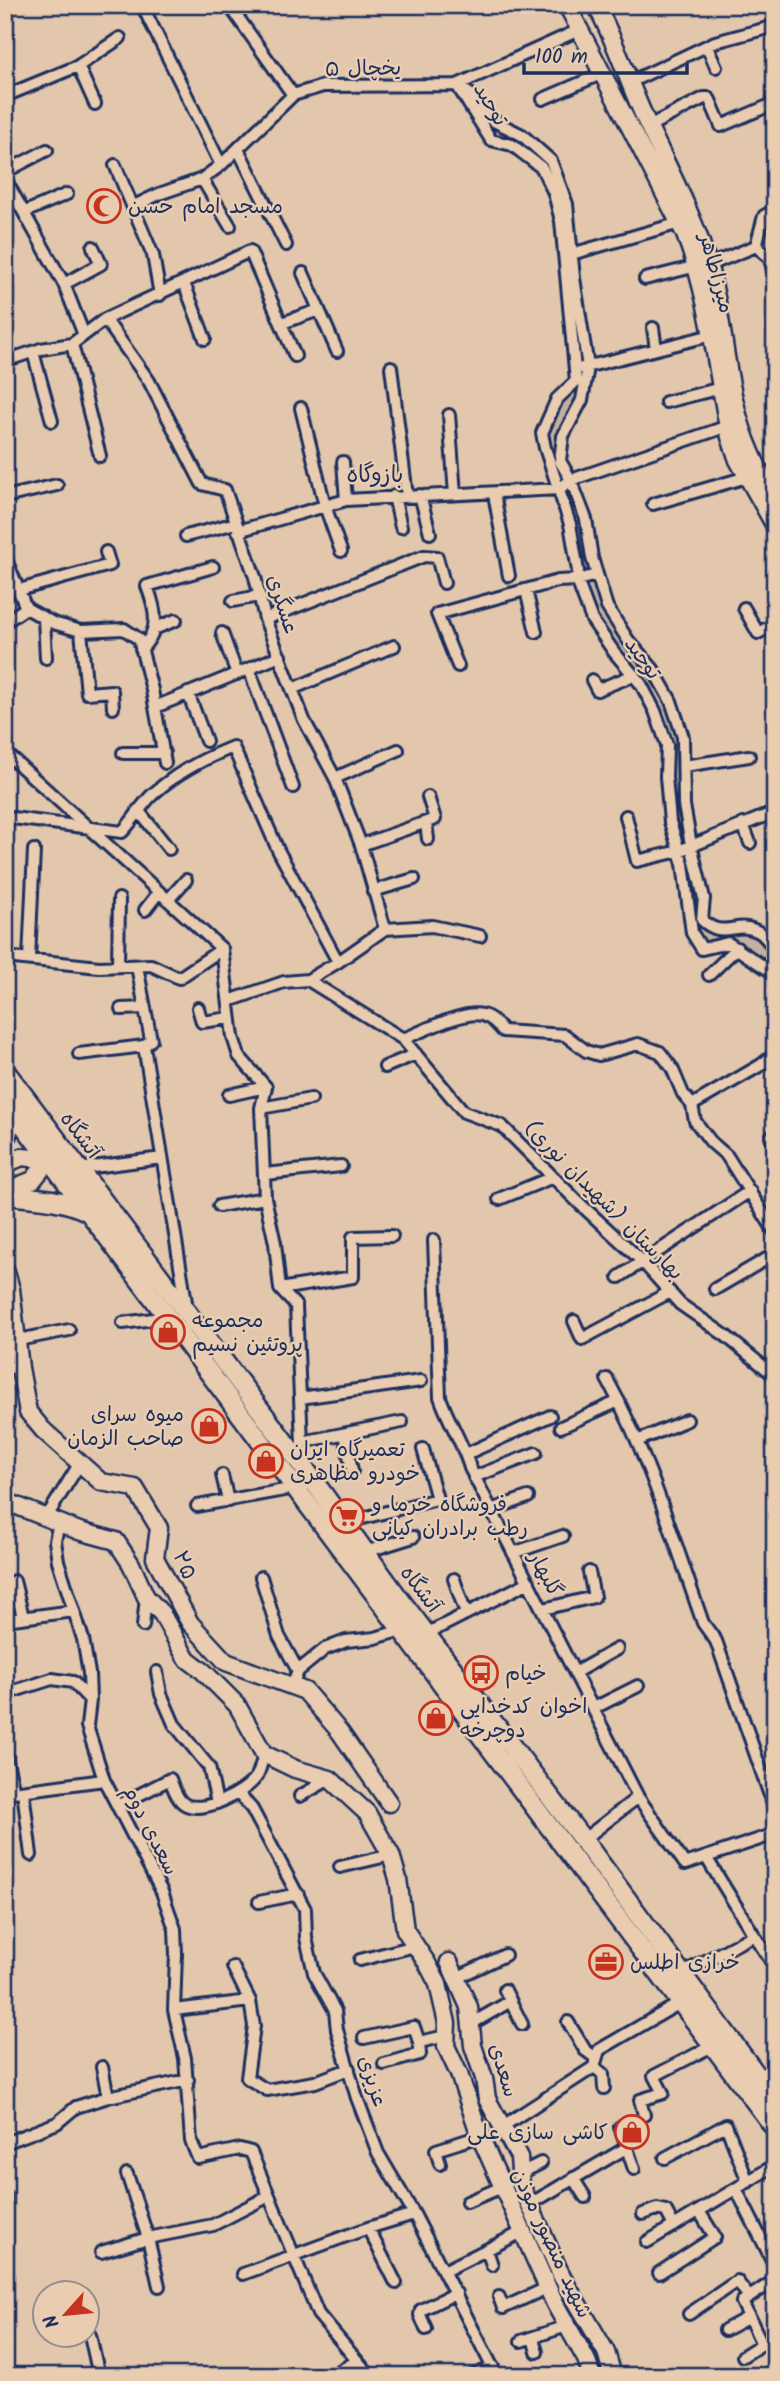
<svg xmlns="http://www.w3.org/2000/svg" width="780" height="2381" font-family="Kalam,'Playpen Sans Arabic',sans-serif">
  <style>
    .green { fill: #c4b1a1; stroke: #707080; stroke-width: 2 }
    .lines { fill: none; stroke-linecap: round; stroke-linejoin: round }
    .street-casing { stroke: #1b2f5e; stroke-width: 16 }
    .secondary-casing { stroke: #1b2f5e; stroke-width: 21 }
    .primary-casing { stroke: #1b2f5e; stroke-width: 23 }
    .street { stroke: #eacdb0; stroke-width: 10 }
    .secondary { stroke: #eacdb0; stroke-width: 16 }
    .primary { stroke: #eacdb0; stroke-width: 18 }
    .labels { text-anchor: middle; stroke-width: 5; stroke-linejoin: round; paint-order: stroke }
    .street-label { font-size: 21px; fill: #1b2f5e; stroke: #eacdb0 }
    .poi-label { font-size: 21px; fill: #1b2f5e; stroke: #eacdb0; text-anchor: start }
    .neighbourhood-label { font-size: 23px; fill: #1b2f5e; stroke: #eacdb0 }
  </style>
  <rect width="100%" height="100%" fill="#e2c7ad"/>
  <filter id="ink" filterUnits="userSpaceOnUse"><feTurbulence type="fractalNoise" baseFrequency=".0143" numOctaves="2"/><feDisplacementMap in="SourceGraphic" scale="14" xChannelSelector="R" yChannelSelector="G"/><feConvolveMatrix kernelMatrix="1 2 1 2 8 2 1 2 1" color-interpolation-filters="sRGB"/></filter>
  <g filter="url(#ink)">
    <path class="green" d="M469,95l40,36 40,31 37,205 -27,94 11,20 35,126 65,96 11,35 2,66 19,94 -1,21 13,13c32,-5 39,-5 61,19v21l-36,-24 -37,-3 -6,-12 -23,-106 -14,-111 -64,-96 -15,-39 -36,-147 15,-34 18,-17 -13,-131 -20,-84 -51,-29z"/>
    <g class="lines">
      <g class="street-casing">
        <path id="street" d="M142,5l79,160
          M229,5l64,90
          M707,46l9,21
          M78,66l17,38
          M630,82l85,-40 60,-16
          M457,85l34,55 21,5 30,23 12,25 7,28 15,160 -19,18 -15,34 3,15 25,76 8,47 -1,9 15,40 22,32 27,32 14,27 12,34 -1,32 4,45 13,42 9,69 10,16 26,-6 47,31
          M459,87l11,7 22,26 30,15 29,26 16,43 7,74 14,89 -6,33 -19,36 -3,25 11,19 15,39 6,39 15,49 21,33 25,29 18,32 12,36 1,68 7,40 13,53 -2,22c22,21 34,-1 57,12 6,3 11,12 16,17
          M5,96l73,-30 42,-28
          M543,99l58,-25
          M649,126l55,-28h4l2,2 11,26 54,-23
          M238,149l48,96
          M115,165l38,90 7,40
          M5,172l42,-22
          M5,179l59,105 20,51
          M202,179l28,47
          M134,206l25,-12 43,-15 19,-14 72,-70 30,-9 134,-1 122,-55
          M25,212l42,-18
          M756,246l8,-30 11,-6
          M756,246l13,11 6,18
          M568,255l112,-32
          M709,265l47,-19
          M303,273l34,78
          M645,279l52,-13
          M184,283l21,56
          M64,284l37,-20 -8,-17
          M105,319l44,62 53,103 23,6 30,87 10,42 39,101 31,58 26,67 24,84
          M282,323l37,-13
          M653,328l3,21
          M72,344l28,112
          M33,352l19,69
          M5,361l36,-12 31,-5 33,-25 145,-68 45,105
          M391,367l16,129
          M582,368l130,-33
          M666,402l55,-14
          M301,408l24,98 16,45
          M449,415l6,79
          M343,462l3,38
          M494,494l15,82
          M420,495l10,38
          M394,496l7,31
          M5,497l52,-12
          M653,504l94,-27
          M238,531l108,-31 213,-11 12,-9 157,-54
          M186,536l50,-13
          M5,557l21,51
          M19,590l91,-25 -4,-13
          M526,590l10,42
          M233,601l26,-5
          M26,608l27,15 28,8 43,-2 15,10 13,51 13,73
          M744,608l14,25 17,-9
          M44,618l2,40
          M265,619l159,-63 13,1 7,26
          M5,622l21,-14
          M156,628l20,-8
          M81,631l6,62 25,-2 1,17
          M222,633l15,41
          M141,649c20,-19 15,-39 6,-63l66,-19
          M458,666l-21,-52 121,-33 19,-1 20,-5
          M249,669l44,118
          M592,680l5,10 37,-15
          M292,689l102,-43
          M188,693l18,48
          M155,707l125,-51
          M5,752l217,197 11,88 6,19 27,31 -5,21 4,90 10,45 5,46 16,17 7,160
          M123,753h41
          M684,766l65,-10
          M335,778l63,-28
          M138,810l31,39
          M626,816l11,45 42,-10 96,-39
          M5,817l117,15c12,-12 19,-27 31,-38 23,-21 52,-36 80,-47l45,103 60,112
          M426,823l2,16
          M743,824l7,19
          M361,845l74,-26 -7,-22
          M373,891l41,-12
          M168,900l18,-20
          M145,910l14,-18
          M5,957l94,10 52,-2 28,13 43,-29
          M29,959l5,-109
          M118,966l1,-67
          M137,966l14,74 -7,6 43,262
          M709,975l28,-27
          M308,980l95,59 61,73 38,14 77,77 63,58 38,43 46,32 49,40
          M229,1001l55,-19 24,-2 30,-18 47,-33 47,-3 48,10
          M198,1008l4,14 28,-4
          M121,1009l24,-1
          M403,1039c18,-7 61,-29 79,-24 9,2 15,9 21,16l62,4 21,16 13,4 39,-11 22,8 12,16 11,26 9,11 3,16 16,21 16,14 48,76
          M79,1054l65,-8
          M385,1067l31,-13
          M229,1095l37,-8
          M692,1105l69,-40 14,-11
          M261,1108l50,-9
          M775,1135l-4,2 4,8
          M78,1169l84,-11
          M265,1174l76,-8
          M499,1199l54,-22
          M219,1206l46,-8
          M434,1240l6,157c8,24 23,46 30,71l168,329 47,67 90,-30
          M619,1277l131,-86
          M280,1289l73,-12v-40l39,-1
          M715,1289l60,-35
          M574,1321l8,18 88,-47
          M123,1323l45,-6
          M18,1340l51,-10
          M5,1367l15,1
          M607,1379c42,76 67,162 96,244l13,18 59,169
          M300,1398l121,-17
          M561,1427l58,-26
          M345,1434l7,37
          M637,1441l50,-21
          M302,1442l100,-20
          M466,1454l84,-38
          M222,1475l6,26
          M474,1477l62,-24
          M775,1486v8
          M197,1506l98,-18
          M491,1510l37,-13
          M46,1518l34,-55
          M59,1523l-4,18 3,20 25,78 6,34 1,27 -3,26 17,54 58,112 13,37 1,25 -2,56 11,48 6,83 7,17 42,-9 11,3 67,162 52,62
          M344,1523l93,-24 -14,-50
          M365,1552l48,-15
          M513,1553l50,-17
          M261,1577l18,59 19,35
          M454,1579l12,35
          M14,1581l9,36
          M543,1609l51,-12 -5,-25
          M5,1620l69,-9
          M143,1626l3,-29
          M426,1634l103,-52
          M157,1672l4,22 13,30 35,43 8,36
          M576,1672l41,-23
          M292,1687l6,-16 27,-22 21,-8 29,-3 27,-8
          M5,1694l47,-15 21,3 17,18
          M594,1708l44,-22
          M5,1753l9,39
          M23,1791l8,64
          M5,1793l99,-13
          M238,1793l14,16 53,100 1,29 8,35 21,38 2,19 20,68 21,55 36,61 83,162
          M300,1796l30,-17
          M117,1806l53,-27c3,7 6,19 13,24 17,13 63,-10 74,-27 3,-6 5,-15 7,-22
          M583,1840l55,-43
          M706,1857l48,78
          M340,1867l51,-12
          M259,1902l39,-8
          M360,1960l55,-14
          M233,1967l17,34
          M681,1974l73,-39 21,32
          M456,1978l49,-23
          M505,1990l17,34
          M174,2010l76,-9 4,25 -7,52 20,12 48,-8 34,-13
          M568,2022l17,28 11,8
          M471,2024l38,-22
          M364,2038l50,-11 5,15 1,12 -36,10
          M419,2042l27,-6
          M102,2067l6,30
          M594,2067l9,7 1,14
          M644,2115l-4,-15 23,-7 -9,-17 58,-30
          M503,2126l91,-59 5,-17 81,-47
          M620,2127l14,42
          M5,2143l52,-20 19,-16 32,-10 80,-17
          M665,2158l61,-33 22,57
          M440,2164l-4,-14 44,-14
          M521,2173l20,-10
          M127,2174l21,64 11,48
          M573,2178l12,19
          M736,2189l39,77
          M5,2195v9
          M467,2202l35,-15
          M530,2204l96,-56
          M643,2214l14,-5 9,2 8,15
          M368,2228l28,55
          M647,2242l128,-77
          M487,2250l5,15
          M101,2252l47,-14 65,-13 56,-29
          M444,2271l78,-39
          M659,2273l56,-36 -16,-26
          M243,2274l125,-46 46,-14
          M499,2297l4,11 44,-20
          M689,2314l48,-33 12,16
          M426,2329l-6,-14 1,-5 35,-17
          M725,2330l24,-13
          M90,2335l9,41
          M533,2338l4,14
          M521,2341l46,-15
          M743,2356l19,-12 -20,-42 33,-22
          M334,2374l23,-13
          M472,2376l21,-9"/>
      </g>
      <g class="secondary-casing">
        <path id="secondary" d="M567,5l117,227c26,65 32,136 46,205l8,23 37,66
          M596,5c21,39 34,82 53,122 22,47 46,91 60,141 13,44 15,91 26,135 8,36 23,66 40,98
          M5,1164l17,-7 27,3
          M5,1191l28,-11 16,-20
          M5,1269l6,20 9,79 8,44 15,18 58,52 34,6 24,40 -4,30 35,65 36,39 79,29 35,41 49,71
          M5,1501l74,30 37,10 15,23 15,33 16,17 24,44 17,13 34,34 27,49 31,15 35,10 37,34 24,42 7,24 7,51 22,33 11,21 9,39 -1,23 13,28 21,62 75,168 31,55 6,17
          M449,1962l20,45 4,39 11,32 3,21 32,58 2,28 41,92 44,75 7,24"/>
      </g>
      <g class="primary-casing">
        <path id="primary" d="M5,1071l299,397 93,128 186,244 192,260
          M5,1100l770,1028
          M5,1108l3,23 -3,9
          M5,1195c27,3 57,3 82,16"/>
      </g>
      <use href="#street" class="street"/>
      <use href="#secondary" class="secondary"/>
      <use href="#primary" class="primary"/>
    </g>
  </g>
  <defs>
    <g id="mosque-ring" transform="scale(1.75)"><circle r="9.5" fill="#eacdb0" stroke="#c8321e" stroke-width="1.5"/><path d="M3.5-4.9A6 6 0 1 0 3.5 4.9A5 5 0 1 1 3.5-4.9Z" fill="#c8321e"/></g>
    <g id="shop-ring" transform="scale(1.75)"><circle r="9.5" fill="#eacdb0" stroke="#c8321e" stroke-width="1.5"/><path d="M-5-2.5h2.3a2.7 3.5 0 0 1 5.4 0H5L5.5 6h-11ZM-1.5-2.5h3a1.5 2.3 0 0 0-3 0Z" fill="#c8321e"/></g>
    <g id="supermarket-ring" transform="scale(1.75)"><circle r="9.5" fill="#eacdb0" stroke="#c8321e" stroke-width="1.5"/><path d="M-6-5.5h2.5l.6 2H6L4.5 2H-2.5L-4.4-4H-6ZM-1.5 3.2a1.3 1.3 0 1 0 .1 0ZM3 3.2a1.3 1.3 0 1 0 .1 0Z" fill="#c8321e"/></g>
    <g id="bus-ring" transform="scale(1.75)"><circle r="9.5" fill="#eacdb0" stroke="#c8321e" stroke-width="1.5"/><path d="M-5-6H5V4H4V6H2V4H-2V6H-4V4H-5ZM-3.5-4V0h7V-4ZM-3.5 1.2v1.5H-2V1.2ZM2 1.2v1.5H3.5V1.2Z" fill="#c8321e"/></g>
    <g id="office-ring" transform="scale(1.75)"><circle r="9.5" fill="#eacdb0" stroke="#c8321e" stroke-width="1.5"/><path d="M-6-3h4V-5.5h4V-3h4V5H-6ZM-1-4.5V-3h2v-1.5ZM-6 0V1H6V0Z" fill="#c8321e"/></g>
  </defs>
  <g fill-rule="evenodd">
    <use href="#mosque-ring" x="104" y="206"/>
    <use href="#shop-ring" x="168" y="1332"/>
    <use href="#shop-ring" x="209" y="1426"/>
    <use href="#shop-ring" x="266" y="1461"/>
    <use href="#supermarket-ring" x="347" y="1516"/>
    <use href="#bus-ring" x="481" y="1673"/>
    <use href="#shop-ring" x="436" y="1718"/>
    <use href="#office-ring" x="606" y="1962"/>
    <use href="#shop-ring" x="632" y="2132"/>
  </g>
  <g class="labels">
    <g class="street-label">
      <text transform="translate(363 68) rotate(-1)" y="7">یخچال ۵</text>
      <text transform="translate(491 104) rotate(59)" y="7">توحید</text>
      <text transform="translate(717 273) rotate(75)" y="7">میرزاطاهر</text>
      <text transform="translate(283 604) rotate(72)" y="7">عسگری</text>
      <text transform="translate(643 658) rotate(54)" y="7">توحید</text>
      <text transform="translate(81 1135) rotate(53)" y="7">آتشگاه</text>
      <text transform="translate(604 1200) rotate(45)" y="7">بهارستان (شهیدان نوری)</text>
      <text transform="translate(185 1565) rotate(67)" y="7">۲۵</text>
      <text transform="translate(546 1574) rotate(62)" y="7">گلبهار</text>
      <text transform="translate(421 1589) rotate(53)" y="7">آتشگاه</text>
      <text transform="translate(151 1830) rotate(63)" y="7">سعدی دوم</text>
      <text transform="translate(504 2070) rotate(73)" y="7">سعدی</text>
      <text transform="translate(373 2081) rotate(72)" y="7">عزیزی</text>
      <text transform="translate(552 2243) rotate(65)" y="7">شهید منصور موذن</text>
    </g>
    <g class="poi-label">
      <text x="128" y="213">مسجد امام حسن</text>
      <text x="192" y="1327">مجموعه<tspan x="192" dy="24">پروتئین نسیم</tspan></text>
      <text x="184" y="1421" text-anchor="end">میوه سرای<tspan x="184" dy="24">صاحب الزمان</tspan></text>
      <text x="290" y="1456">تعمیرگاه ایران<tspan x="290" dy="24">خودرو مظاهری</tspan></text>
      <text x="372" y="1511">فروشگاه خرما و<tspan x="372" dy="24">رطب برادران کیانی</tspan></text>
      <text x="505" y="1680">خیام</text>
      <text x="460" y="1713">اخوان کدخدایی<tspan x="460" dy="24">دوچرخه</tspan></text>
      <text x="630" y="1969">خرازی اطلس</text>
      <text x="608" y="2139" text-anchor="end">کاشی سازی علی</text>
    </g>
    <g class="neighbourhood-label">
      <text x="375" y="482">بازوگاه</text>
    </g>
  </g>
  <rect width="780" height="2381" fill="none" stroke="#eacdb0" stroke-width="28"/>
  <rect x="14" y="14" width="752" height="2353" fill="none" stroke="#1b2f5e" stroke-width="2.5" filter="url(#ink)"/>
  <g transform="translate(66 2314) rotate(243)"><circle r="33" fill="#eacdb0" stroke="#978e8f" stroke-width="2"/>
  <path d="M0-5L12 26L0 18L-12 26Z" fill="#c8321e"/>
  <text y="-10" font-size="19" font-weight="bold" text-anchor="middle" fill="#1b2f5e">N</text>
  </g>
  <path d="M524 63v10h163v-10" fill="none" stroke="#1b2f5e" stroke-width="3.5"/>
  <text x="535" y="63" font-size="21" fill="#1b2f5e" stroke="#eacdb0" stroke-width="5" paint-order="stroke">100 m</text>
</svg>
